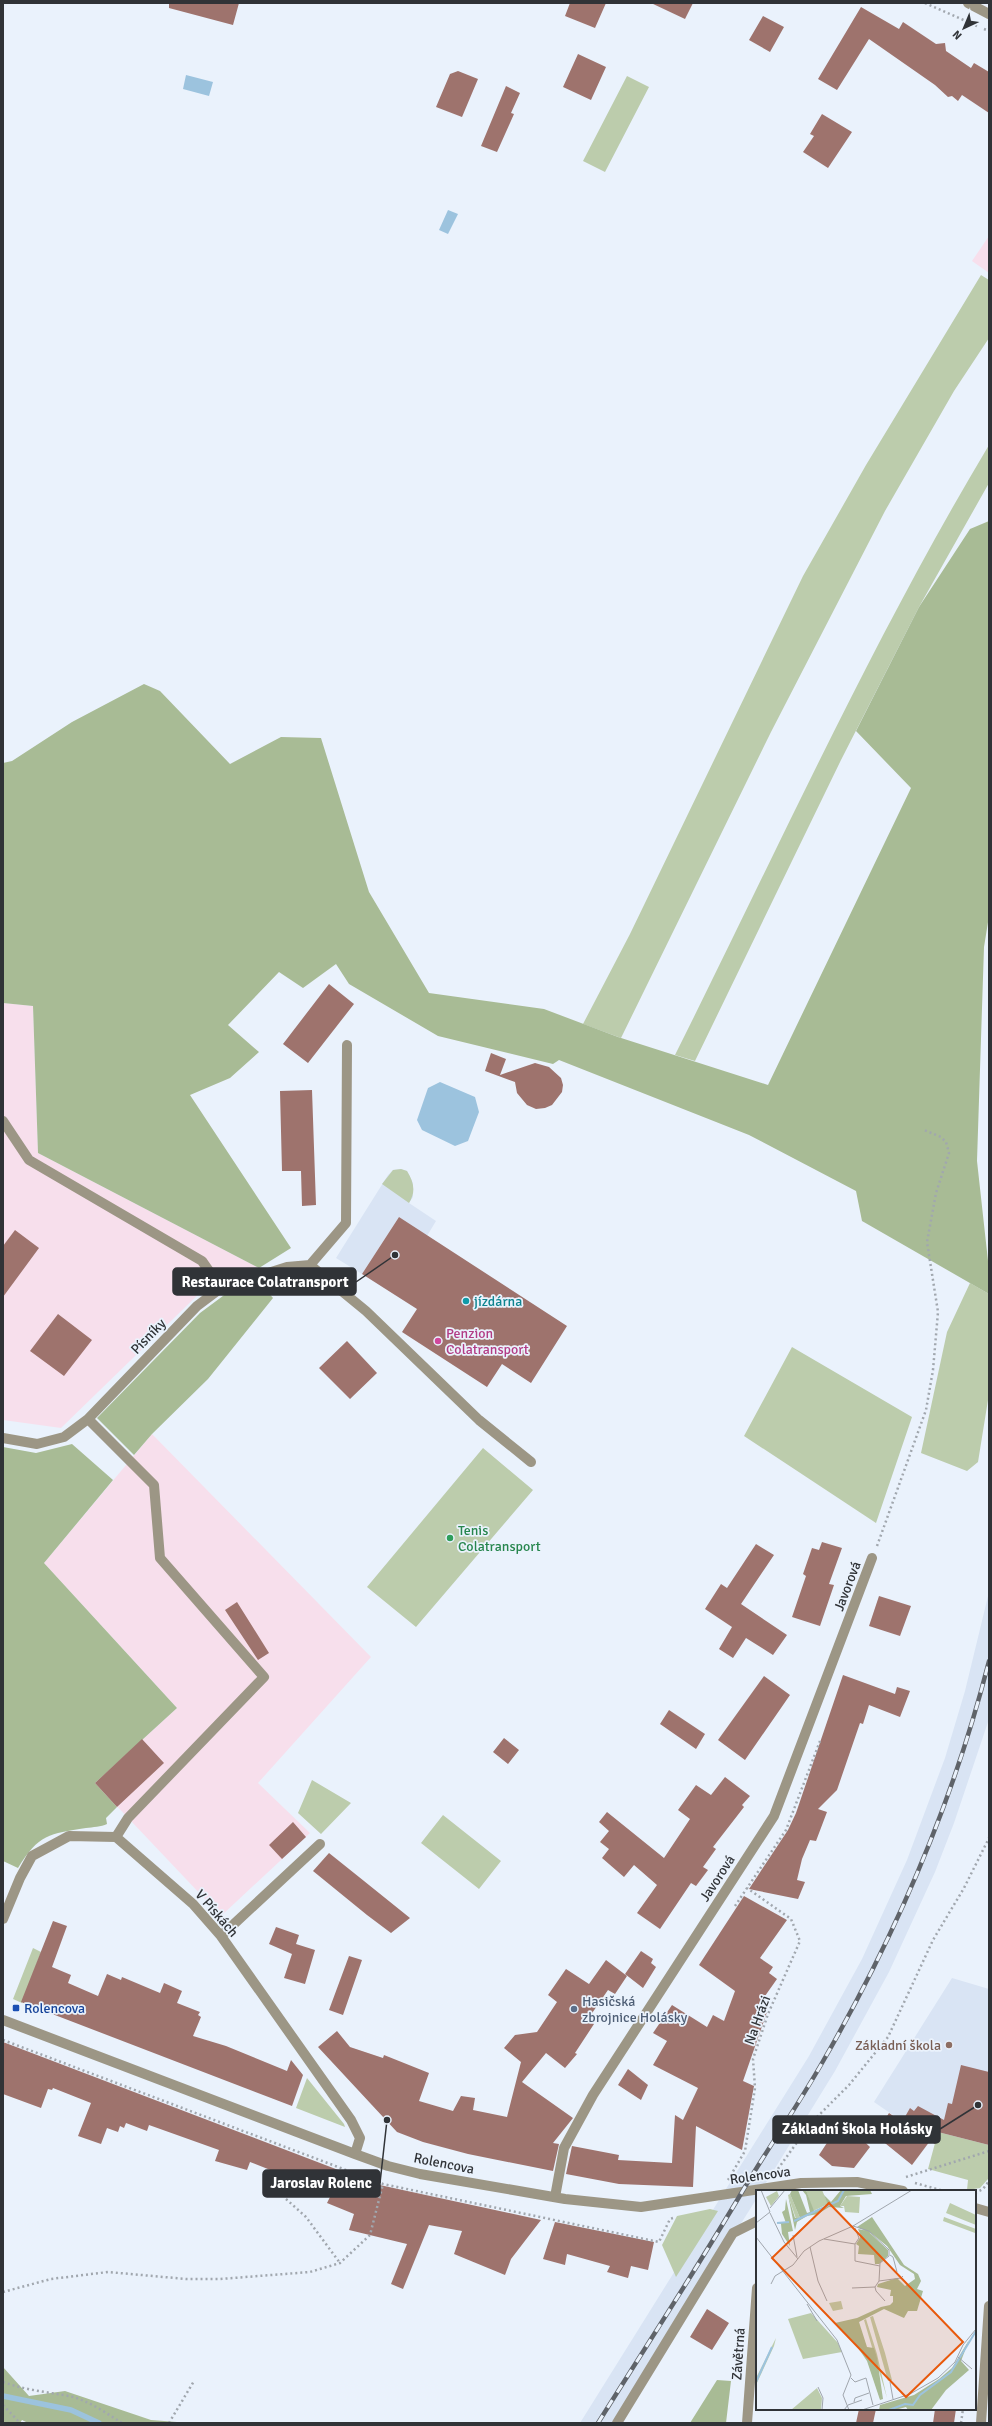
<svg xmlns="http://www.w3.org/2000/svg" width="992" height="2426" font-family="Signika,sans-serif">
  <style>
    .built { fill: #d9e4f4 }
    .industrial { fill: #f7dfec }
    .green { fill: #bcccac }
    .forest { fill: #a8bb95 }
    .water { fill: #9cc3de }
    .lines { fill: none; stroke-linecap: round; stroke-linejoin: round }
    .stream { stroke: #9cc3de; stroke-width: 5.5 }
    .building { fill: #9e736d }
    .path { stroke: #a1a7ae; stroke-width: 2.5; stroke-dasharray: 2 3; stroke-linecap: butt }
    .minor { stroke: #9c9685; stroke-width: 10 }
    .rail-casing { stroke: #5f6369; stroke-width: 4.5 }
    .rail { stroke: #eaf2fc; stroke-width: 3; stroke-dasharray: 9; stroke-linecap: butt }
    .culture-dot { fill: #0f9aa8; stroke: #eaf2fc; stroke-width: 1.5 }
    .hotel-dot { fill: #d1479c; stroke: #eaf2fc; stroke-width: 1.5 }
    .leisure-dot { fill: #2e9e5b; stroke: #eaf2fc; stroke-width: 1.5 }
    .transit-dot { fill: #1a4fb4; stroke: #eaf2fc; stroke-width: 1.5 }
    .service-dot { fill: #5c6f8a; stroke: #eaf2fc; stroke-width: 1.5 }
    .education-dot { fill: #8d6e63; stroke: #eaf2fc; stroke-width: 1.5 }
    .labels { text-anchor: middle; stroke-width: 3.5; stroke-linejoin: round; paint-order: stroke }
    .culture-label { font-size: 14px; fill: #0d838f; stroke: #eaf2fc; text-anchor: start }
    .hotel-label { font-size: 14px; fill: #b23c85; stroke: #eaf2fc; text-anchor: start }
    .street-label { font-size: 14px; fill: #303337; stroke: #eaf2fc }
    .leisure-label { font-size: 14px; fill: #27864d; stroke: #eaf2fc; text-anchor: start }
    .service-label { font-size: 14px; fill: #4e5e75; stroke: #eaf2fc; text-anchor: start }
    .transit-label { font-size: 14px; fill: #164399; stroke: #eaf2fc; text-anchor: start }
    .education-label { font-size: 14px; fill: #785e54; stroke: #eaf2fc; text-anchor: end }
    .inset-river { fill: none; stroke: #9cc3de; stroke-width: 2 }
    .inset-road { fill: none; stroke: #a0a6ad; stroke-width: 1 }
    .view { fill: #e8590c; fill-opacity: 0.15; stroke: #e8590c; stroke-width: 2 }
    .inset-edge { fill: none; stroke: #303337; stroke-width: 2 }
    .leader { fill: none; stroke: #303337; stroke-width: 1.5 }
    .callout-dot { fill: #303337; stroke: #eaf2fc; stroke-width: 1.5 }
    .callout { fill: #303337; stroke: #303337; stroke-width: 1.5 }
    .callout-label { font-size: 15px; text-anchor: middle; font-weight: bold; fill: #fff }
  </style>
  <rect width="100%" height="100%" fill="#eaf2fc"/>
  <path class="built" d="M401,1169l6,2 6,12v14l-4,6 27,18 -9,15 -28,-19 -37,57 -26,-16 52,-83 5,-5z
    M989,1592v127l-35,104 -19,49 -46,100 -54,99 -74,120h-4v7l-141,225h-36l229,-367 53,-97 45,-99 38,-102 20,-67z
    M952,1978l37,11v156l-51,-13 -3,12 -61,-42z"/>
  <path class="industrial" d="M989,236v37l-17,-12z
    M3,1003l30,3 5,147 221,115 -52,18 -146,142 -58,-8z
    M152,1434l219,223 -113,126 52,50 -89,83 -126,-133 82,-75 -133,-145z"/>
  <path class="green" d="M627,76l22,11 -44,85 -22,-11z
    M981,275l8,5v58l-35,53 -69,120 -114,221 -150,306 -38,-14 47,-90 173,-358 63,-111z
    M989,445v38l-70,124 -78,153 -146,301 -20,-6c102,-204 196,-413 314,-610z
    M401,1169l6,2c7,11 9,21 2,32l-27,-19 11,-14z
    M970,1283l19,11 -1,106 -10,62 -11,9 -46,-18 26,-121z
    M792,1347l120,70 -36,106 -132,-87z
    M483,1448l50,42 -117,137 -49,-40z
    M312,1780l39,23 -30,31 -23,-21z
    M443,1815l58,46 -22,28 -58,-46z
    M33,1948l8,4 -19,51 -9,-4z
    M307,2078l37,46 1,3 -49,-19z
    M938,2132l51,13 -1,34 -8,9 -13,2 1,-10 -40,-11z
    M710,2209l8,2 -42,66 -14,-32 15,-29z"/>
  <path class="forest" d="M989,521v395l-5,31 -7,214 12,109v24l-127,-73 -6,-30 -107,-56 -190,-75 -6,4 -115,-28 -89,-52 -13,-20 -33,24 -24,-16 -51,53 31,27 -29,26 -40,17 101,153 -32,20 -221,-115 -5,-147 -30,-3v-240l9,-2 60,-39 72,-38 16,7 70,73 51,-27 40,1 48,154 60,101 115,16 74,28 150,48 143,-297 -55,-57 63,-124 51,-78z
    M259,1282l14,16 -65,81 -56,55 -18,21 -37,-37 103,-105 31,-23z
    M72,1444l41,36 -69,83 133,145 -82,75 22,24 -11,11 1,6c-6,3 -14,3 -21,4 -37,6 -47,6 -68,40l-15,-7v-414l33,6z
    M3,2367l26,29 36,-5 86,29 39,3h-162l-6,-3 -2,3h-17z
    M717,2380l14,1 -5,42h-36z"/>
  <path class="water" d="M186,75l27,7 -4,14 -26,-7z
    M448,210l10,4 -10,20 -9,-4z
    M440,1082l35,15 4,15 -11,29 -13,5 -33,-16 -5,-10 11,-32z"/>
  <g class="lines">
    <path class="stream" d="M3,2396l68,14 28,13"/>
  </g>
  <path class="building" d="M169,3h70l-6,22 -64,-17z
    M570,3h36l-11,25 -30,-12z
    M651,3h42l-8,16z
    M861,7l38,22 4,-7 33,22 9,-1 1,8 25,17 3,-5 15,9v41l-27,-18 -4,6 -6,-5 -4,1 -13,-12 -66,-46 -32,51 -19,-11z
    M763,16l21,11 -14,25 -21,-12z
    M578,54l28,13 -15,33 -28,-13z
    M458,71l20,8 -16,38 -26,-10 14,-33z
    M506,86l14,7 -9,20 3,1 -17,38 -16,-6z
    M822,114l30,18 -24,36 -25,-16 11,-16 -4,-2z
    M329,984l25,20 -46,59 -25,-19z
    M491,1053l15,6 -6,16 35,-12 14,4 12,11 2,7 -1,7 -10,13 -7,3 -9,1 -9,-4 -10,-12 -2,-11 -30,-11z
    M312,1090l4,115 -14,1 -1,-35h-19l-2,-80z
    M399,1217l168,109 -36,57 -29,-19 -15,23 -85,-55 15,-23 -55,-35z
    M15,1230l24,18 -36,49v-51z
    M58,1314l34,26 -28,36 -34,-25z
    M347,1341l30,32 -27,26 -31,-31z
    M822,1542l20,6 -13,36 5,1 -14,41 -28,-9 14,-41 -3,-2 9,-26 7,2z
    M756,1544l18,11 -33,49 46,31 -14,20 -27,-17 -13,20 -14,-9 13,-22 -27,-18 16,-25 6,4z
    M879,1596l32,10 -11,30 -31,-10z
    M237,1602l32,51 -11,7 -33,-50z
    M843,1675l52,19 2,-7 13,4 -10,26 -31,-12 -6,19 -3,-1 -23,67 -19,19 9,3 -11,29 -6,-1 -8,19 -5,21 8,2 -7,17 -49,-10 39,-59 8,-17z
    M764,1676l26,19 -45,65 -27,-20z
    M669,1710l36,24 -9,15 -36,-25z
    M504,1738l15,12 -11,14 -15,-12z
    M142,1739l22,24 -47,44 -22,-24z
    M725,1777l25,19 -8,9 2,2 -31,40 3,2 -13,18 5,3 -12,16 -5,-3 -31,46 -23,-16 20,-28 -23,-20 -10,12 -22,-19 7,-9 -9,-7 9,-11 -10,-9 8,-10 57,46 26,-39 -12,-9 18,-25 15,10z
    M293,1822l13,15 -24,22 -13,-14z
    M329,1853l35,28 46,37 -19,15 -24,-18 -54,-44z
    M744,1896l43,24 -27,38 13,9 -4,6 8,6 -19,27 9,6 -24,69 11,5 -12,64 -46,-24 -3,61 -74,-3 -53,-10 6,-28 47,9 -1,5 54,3 3,-48 8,5 15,-32 -45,-23 14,-24 -14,-8 19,-28 35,22 6,-12 11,6 11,-30 -36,-26z
    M53,1921l14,5 -15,41 19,8 -3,8 30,13 9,-22 14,6 1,-3 38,16 4,-10 18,8 -5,12 23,9 -2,3 3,2 -8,19 33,10 61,25 4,-11 12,15 -11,31 -271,-104z
    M276,1927l23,8 -3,9 19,6 -10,34 -21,-6 8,-24 -23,-10z
    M641,1951l12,8 -2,4 5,4 -13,21 -18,-14z
    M349,1956l13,4 -19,55 -14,-5z
    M606,1960l21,16 -12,18 -7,-4 -20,29 6,5 -19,29 2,1 -12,14 -19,-15 -24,29 51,36 -20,25 6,1 -6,27 -85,-17 -45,-12 -26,-10 -79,-85 19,-16 13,16 33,11 1,-3 45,18 -10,28 34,10 8,-15 14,2 -2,12 34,7 14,-55 -17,-14 11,-13 22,-3 20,-30 -9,-7 18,-26 23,15z
    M3,2042l372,142 166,36 -30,39 -6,16 -51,-21 8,-23 -33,-6 -26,64 -12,-5 16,-40 -58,-14 5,-16 -27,-11 5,-10 -36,-14 -2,6 -18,-7 2,-5 -28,-11 -3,8 -32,-9 4,-11 -70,-25 -2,6 -21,-8 -2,5 -4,-2 -2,6 -11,-4 -6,16 -23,-8 13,-33 -38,-15 -1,2 -4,-1 -7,19 -38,-14z
    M961,2065l28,7v73l-51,-13 -3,12 -5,-3 -18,24 -37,-30 14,-22 13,9 8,-14 4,3 4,-5 26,14 4,-17 4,1z
    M628,2069l20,16 -7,15 -23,-15z
    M842,2120l28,27 -16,21 -22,-2 -13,-11z
    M555,2222l99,20 -6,28 -17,-4 -3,12 -21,-6 3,-6 -43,-12 -2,11 -22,-6z
    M707,2309l22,14 -17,27 -22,-13z
    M859,2409h17l-3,14h-17z
    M935,2409h21l-2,14h-21z"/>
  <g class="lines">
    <path class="path" d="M925,3l52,23
      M984,29l5,2
      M877,1546l49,-136 7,-40 5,-58 -11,-70 9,-49 13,-40 -3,-11 -5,-5 -17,-7
      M735,1906l51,-76 34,-89
      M3,2040l380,144 276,58 11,-23 3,-1
      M775,2173l36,-50 38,-38 39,-48 45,-97 31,-52 25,-50
      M906,2177l83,-26
      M728,2180l17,-29 10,-63 -2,-29 15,-45 32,-73 -9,-22 -44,-31
      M915,2183l29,8
      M975,2193l8,-4 6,-8
      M286,2199l20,18 34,46
      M3,2292l48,-13 57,-7 78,7h34l90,-7 30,-9 30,-28 13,-51
      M3,2382c22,8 44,10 66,14 19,4 37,17 53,27
      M3,2405l17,18
      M169,2423l25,-42
      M961,2423l2,-14"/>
    <path class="minor" d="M968,3l21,11
      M3,1121l26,39 173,101 19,27
      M310,1265l56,46 113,109 52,42
      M88,1419l66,66 6,73 104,119 -136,141 -12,19
      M3,1438l34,6 27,-7 24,-18 109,-113 24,-18 66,-21 23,-2 36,-42 1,-178
      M3,1919l17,-41 12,-22 37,-20 47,1 77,67 28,32 130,184 9,18 -5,16
      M221,1936l99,-92
      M3,2020l352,134 33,12 32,8 145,25 76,8 160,-24 56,-1 46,9
      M555,2197l9,-49 29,-53 181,-279 98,-258
      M975,2208l14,4
      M617,2423l116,-190 24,-12
      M747,2423l10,-135
      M981,2423l8,-117"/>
    <g class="rail-casing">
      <path id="rail" d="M598,2423c48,-77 98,-153 144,-231 26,-44 55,-85 80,-129 73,-126 131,-260 167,-402"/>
    </g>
    <use href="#rail" class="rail"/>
  </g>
  <circle class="culture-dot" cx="466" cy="1301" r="4"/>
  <circle class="hotel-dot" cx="438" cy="1341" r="4"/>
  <circle class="leisure-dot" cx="450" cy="1538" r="4"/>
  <rect class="transit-dot" x="12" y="2004" width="8" height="8" rx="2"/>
  <circle class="service-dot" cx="574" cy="2009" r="4"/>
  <circle class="education-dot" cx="949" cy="2045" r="4"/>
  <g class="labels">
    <g class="culture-label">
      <text x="474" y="1306">jízdárna</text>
    </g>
    <g class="hotel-label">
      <text x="446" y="1338">Penzion<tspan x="446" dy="16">Colatransport</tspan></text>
    </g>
    <g class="street-label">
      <text transform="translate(148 1336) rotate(-46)" y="5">Písníky</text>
      <text transform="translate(847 1586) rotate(-69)" y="5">Javorová</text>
      <text transform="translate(717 1878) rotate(-57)" y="5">Javorová</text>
      <text transform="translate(217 1913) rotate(49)" y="5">V Pískách</text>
      <text transform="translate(757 2020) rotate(-70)" y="5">Na Hrázi</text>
      <text transform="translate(444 2163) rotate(11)" y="5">Rolencova</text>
      <text transform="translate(760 2175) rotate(-8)" y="5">Rolencova</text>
      <text transform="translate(738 2354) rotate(-86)" y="5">Závětrná</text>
    </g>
    <g class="leisure-label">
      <text x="458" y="1535">Tenis<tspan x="458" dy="16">Colatransport</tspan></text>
    </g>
    <g class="service-label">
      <text x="582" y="2006">Hasičská<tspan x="582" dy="16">zbrojnice Holásky</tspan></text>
    </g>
    <g class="transit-label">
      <text x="24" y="2013">Rolencova</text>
    </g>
    <g class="education-label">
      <text x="941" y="2050">Základní škola</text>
    </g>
  </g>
  <g transform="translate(756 2190)">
    <rect width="220" height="220" fill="#eaf2fc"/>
    <path d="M50,0h16l6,14 -15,7zM21,1l2,5 -8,10 -5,-9zM34,4l10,24 -4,1 -8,-24zM91,6l13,1 -1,16 -14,-1 -1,-6h-4zM194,13l26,12v10l-30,-12zM188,27l32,12 -1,4 -32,-12zM85,111l2,8 -10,2 -4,-8zM55,123l27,30 4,9 -39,7 -15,-40zM117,126l12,37 7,27 -4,1 -18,-64zM110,129l11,35 10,44 -23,-78zM20,148l-2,8 -18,39v-7zM61,198l5,10 -1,12h-30z" fill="#bcccac"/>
    <path d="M36,0h6l9,23 3,-1 -4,-17 -4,-5h4l8,21 14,-6 -4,-10 7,7 10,-12h29l2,4 -26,2 -6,10 4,2 -15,-1 -11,7 -11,2 -10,6 -2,8 -7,-35 7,23h5l-10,-24zM30,9l7,32 -5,1 2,14 -8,-12 -1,-10 -4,-1h9l-4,-11 3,-2zM116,27l32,48 14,9 3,7 -4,8 6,2 -6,20h-9l-4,7 -20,-9 -25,13 8,25 7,1 3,10 6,41 -3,1 -13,-39 -13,-19 -19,-19 22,-5 24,-11 9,-2 3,-3v-6h-3l1,-6 -14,-3 1,-3 19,-6 8,8 10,-7 -1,-5 -14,-9 -13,-19 -16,-13 -14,-6zM102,39l10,2 20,19v6l-9,8h-4l-1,-9 -16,-1 1,-8 -3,-2 5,-8zM213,150l-8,21 8,9 -23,20 -15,20h-23l-2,-3 -11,3h-16l1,-5 34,-10 25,-16 13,-11z" fill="#a8bb95"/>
    <path class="inset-river" d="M38,31l44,-20 6,-11M21,33l12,-1M0,192l16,-35M121,220h12l16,-6 8,1 7,-10 31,-23 25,-41"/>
    <path class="inset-road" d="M14,18l15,-18M14,23l14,29 14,17M0,33l14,-11 -9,-22M97,36l16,5 20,19v6l-9,7 -1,18 -4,6 1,4 9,10M37,45l4,22M0,47l81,103 14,35 -8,20 6,15M68,49l31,5 4,-6 -4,-10M99,54v17l25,5M54,57l8,34 9,20M134,65l3,2 4,15M123,91l22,-3 2,-2M15,94l4,-8 18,-11 11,-14 15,-10 34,-15 59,-36M96,98l23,-1M51,114l10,17M202,167l14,12M95,188l4,4 11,-4 7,27M134,192l3,17M62,197l5,11 -1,12M98,212l1,-4 14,-5M88,220l4,-5 14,-5M106,220l48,-16 28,-16 17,-16 8,-17 13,-16"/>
    <path class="view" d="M73,13l134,139 -57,55 -134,-139z"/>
    <rect width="220" height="220" class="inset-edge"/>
  </g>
  <path class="leader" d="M395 1255L356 1282M978 2105L940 2129M387 2120L380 2183"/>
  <g class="callout-dot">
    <circle cx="395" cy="1255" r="4"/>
    <circle cx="978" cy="2105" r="4"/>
    <circle cx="387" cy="2120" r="4"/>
  </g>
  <g class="callout">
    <rect x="173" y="1268" width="183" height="27" rx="4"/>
    <rect x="773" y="2116" width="167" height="27" rx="4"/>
    <rect x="263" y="2170" width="117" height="27" rx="4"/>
  </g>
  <g class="callout-label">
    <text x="265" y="1287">Restaurace Colatransport</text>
    <text x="857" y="2134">Základní škola Holásky</text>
    <text x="321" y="2188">Jaroslav Rolenc</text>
  </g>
  <rect width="992" height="2426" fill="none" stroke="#303337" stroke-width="8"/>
  <g transform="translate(964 28) rotate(224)" stroke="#eaf2fc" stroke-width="3" paint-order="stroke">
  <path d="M0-3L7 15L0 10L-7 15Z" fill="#303337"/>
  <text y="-6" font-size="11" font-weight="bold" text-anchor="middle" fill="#303337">N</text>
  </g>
</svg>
